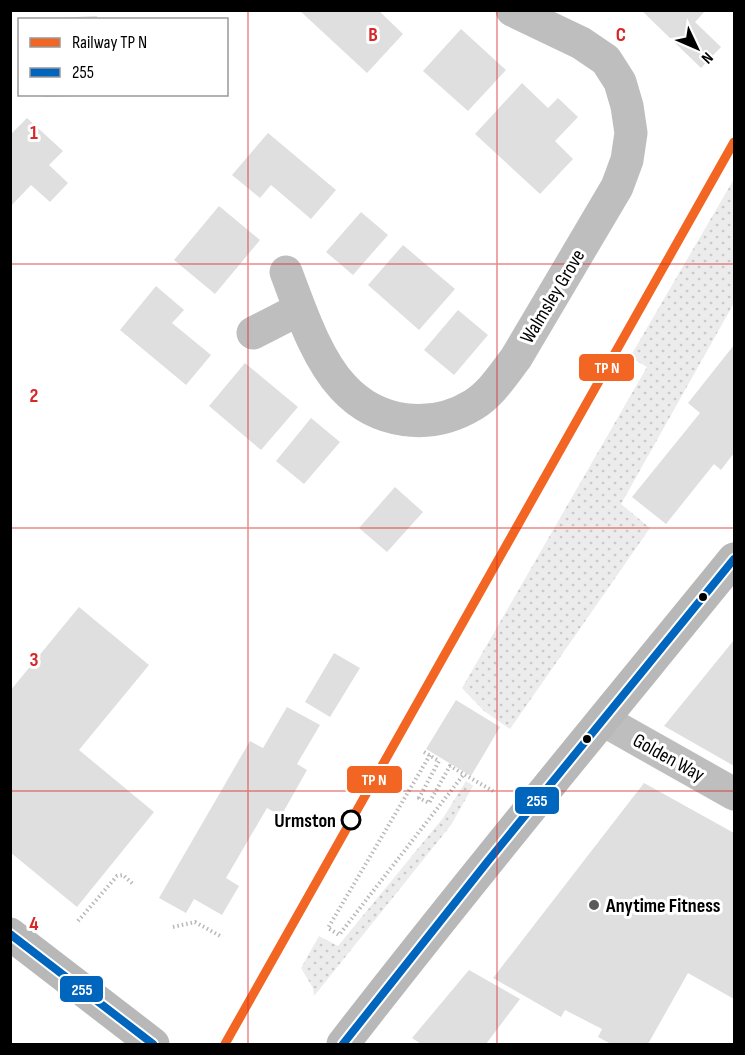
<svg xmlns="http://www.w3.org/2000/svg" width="745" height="1055" font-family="'Sofia Sans Condensed',sans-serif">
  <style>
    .grass { fill: url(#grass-dots) }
    .building { fill: #dfdfdf }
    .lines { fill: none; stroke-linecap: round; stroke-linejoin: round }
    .path { stroke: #b9b9b9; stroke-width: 4; stroke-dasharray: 1.5 3; stroke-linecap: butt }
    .street { stroke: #bebebe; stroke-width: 33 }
    .secondary { stroke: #b8b8b8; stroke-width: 33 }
    .bus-1-casing { stroke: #fff; stroke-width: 12 }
    .bus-1 { stroke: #0065bd; stroke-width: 8 }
    .rail-1-casing { stroke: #fff; stroke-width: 14 }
    .rail-1 { stroke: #f26522; stroke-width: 9 }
    .grid { fill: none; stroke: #d62828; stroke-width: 1.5; stroke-opacity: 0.55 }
    .bus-dot { fill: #000; stroke: #fff; stroke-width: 2 }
    .stop-dot { fill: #fff; stroke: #000; stroke-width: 3 }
    .poi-dot { fill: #595959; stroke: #fff; stroke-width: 2 }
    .labels { text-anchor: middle; stroke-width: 6; stroke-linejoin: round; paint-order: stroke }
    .street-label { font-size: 20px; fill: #000; stroke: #fff }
    .stop-label { font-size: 20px; font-weight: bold; fill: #000; stroke: #fff; text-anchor: end }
    .poi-label { font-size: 20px; font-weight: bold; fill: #000; stroke: #fff; text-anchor: start }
    .grid-label { font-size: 20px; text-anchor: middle; font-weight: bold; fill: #d62828; stroke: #fff; stroke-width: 6; stroke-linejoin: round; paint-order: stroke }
    .line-badge { stroke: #fff; stroke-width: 2 }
    .badge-label { font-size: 16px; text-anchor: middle; font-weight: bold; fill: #fff }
  </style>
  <defs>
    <pattern id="grass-dots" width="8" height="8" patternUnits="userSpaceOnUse" patternTransform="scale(1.5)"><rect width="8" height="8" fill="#ececec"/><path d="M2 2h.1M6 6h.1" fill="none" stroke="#c9c9c9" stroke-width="1.8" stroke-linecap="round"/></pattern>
  </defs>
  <rect width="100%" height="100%" fill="#fff"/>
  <path class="grass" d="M734,179v124l-113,201 29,24 -140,201 -26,-18 -22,-23 185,-321 -17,-10z
    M466,781l7,5 -22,39 -137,171 -1,-8 -12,-20 18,-32 19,10 105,-128z"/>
  <path class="building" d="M299,10h79l25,24 -36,39z
    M641,10h65l-11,12 26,25 -20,21z
    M97,16v4h-42v-2z
    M461,29l45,41 -38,41 -45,-40z
    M522,83l26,25 10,-10 20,19 -23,24 18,18 -33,35 -65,-60z
    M43,94h32v2l-32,1z
    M27,118l36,33 -14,14 19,18 -18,19 -19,-17 -21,22v-72z
    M268,133l68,57 -25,29 -40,-34 -11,13 -28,-23z
    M219,206l41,34 -45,54 -41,-34z
    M361,212l27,23 -35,40 -27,-23z
    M403,245l52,44 -36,41 -51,-45z
    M156,286l28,24 -12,13 39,32 -25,30 -66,-55z
    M458,310l30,25 -34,40 -30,-25z
    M734,345v108l-13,17 -7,-6 -48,60 -34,-27 68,-84 -12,-10z
    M245,363l53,44 -37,43 -52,-44z
    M311,418l29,24 -36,42 -28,-23z
    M395,487l28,25 -36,40 -28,-24z
    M79,607l70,58 -70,85 75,62 -77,95 -67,-55v-161z
    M734,640v126l-70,-40z
    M334,653l26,15 -30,49 -25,-15z
    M456,700l44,27 -29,49 -45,-27z
    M287,707l33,18 -23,39 10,6 -26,46 -14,-8 -41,70 13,8 -17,29 -28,-16 -8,14 -27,-15 91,-157 13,7z
    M644,783l90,50v166l-46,-26 -40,71h-37l-13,-7 4,-8 -37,-19 -4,7 -68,-39z
    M469,970l51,29 -34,45h-65l-9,-6z"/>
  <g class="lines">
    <path class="path" d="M424,752l15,9 -20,37 10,5 21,-37 43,25
      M430,755l-102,173 11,7 125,-161
      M78,921l39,-45 6,-1 11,10
      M173,927l22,-5 27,15"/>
    <path class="street" d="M286,272c14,37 30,86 57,115 34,37 87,44 130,18 18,-11 30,-30 43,-47l101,-171 10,-27 4,-27 -4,-27 -7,-24 -14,-22 -25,-17 -69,-33
      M253,333l47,-24
      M603,720l131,74"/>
    <path class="secondary" d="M10,934l143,110
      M343,1044c127,-164 260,-324 391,-485"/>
    <g class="bus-1-casing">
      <path id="bus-1" d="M10,934l143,110
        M343,1044l145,-183 246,-302"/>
    </g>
    <use href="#bus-1" class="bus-1"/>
    <g class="rail-1-casing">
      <path id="rail-1" d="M225,1044l509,-902"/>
    </g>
    <use href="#rail-1" class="rail-1"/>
  </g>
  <path class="grid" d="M248,10v1034M497,10v1034M10,264h724M10,528h724M10,791h724"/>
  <g class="bus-dot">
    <circle cx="703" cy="597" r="5"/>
    <circle cx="587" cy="739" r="5"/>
  </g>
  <circle class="stop-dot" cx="351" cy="820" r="9"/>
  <circle class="poi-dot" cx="594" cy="905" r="6"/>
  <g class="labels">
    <g class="street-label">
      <text transform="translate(552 296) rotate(-59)" y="7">Walmsley Grove</text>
      <text transform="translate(669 757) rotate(29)" y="7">Golden Way</text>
    </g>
    <g class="stop-label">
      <text x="336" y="827">Urmston</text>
    </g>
    <g class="poi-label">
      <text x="606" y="912">Anytime Fitness</text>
    </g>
  </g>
  <g class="grid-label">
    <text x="373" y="41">B</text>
    <text x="621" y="41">C</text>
    <text x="34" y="139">1</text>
    <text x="34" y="402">2</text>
    <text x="34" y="666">3</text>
    <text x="34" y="930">4</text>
  </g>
  <g class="line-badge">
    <rect x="578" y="353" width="57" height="29" rx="6" fill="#f26522"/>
    <rect x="346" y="765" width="57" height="29" rx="6" fill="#f26522"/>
    <rect x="514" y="786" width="46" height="29" rx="6" fill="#0065bd"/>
    <rect x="59" y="975" width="45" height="28" rx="6" fill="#0065bd"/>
  </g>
  <g class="badge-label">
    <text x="607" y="373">TP N</text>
    <text x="374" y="785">TP N</text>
    <text x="537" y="806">255</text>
    <text x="82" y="995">255</text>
  </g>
  <rect width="745" height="1055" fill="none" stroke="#000000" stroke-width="24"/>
  <rect x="18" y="18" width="210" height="78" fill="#ffffff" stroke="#999999" stroke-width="1.5"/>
  <rect x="30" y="38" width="30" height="9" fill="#f26522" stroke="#999999" stroke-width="1.5"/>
  <text x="72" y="48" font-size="18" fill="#000000">Railway TP N</text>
  <rect x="30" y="68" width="30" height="9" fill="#0065bd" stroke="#999999" stroke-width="1.5"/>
  <text x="72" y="78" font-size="18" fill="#000000">255</text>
  <g transform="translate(697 48) rotate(134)" stroke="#ffffff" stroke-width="4.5" paint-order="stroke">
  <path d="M0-4.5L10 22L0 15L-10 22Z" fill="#000000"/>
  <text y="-9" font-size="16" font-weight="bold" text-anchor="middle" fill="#000000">N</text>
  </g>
</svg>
